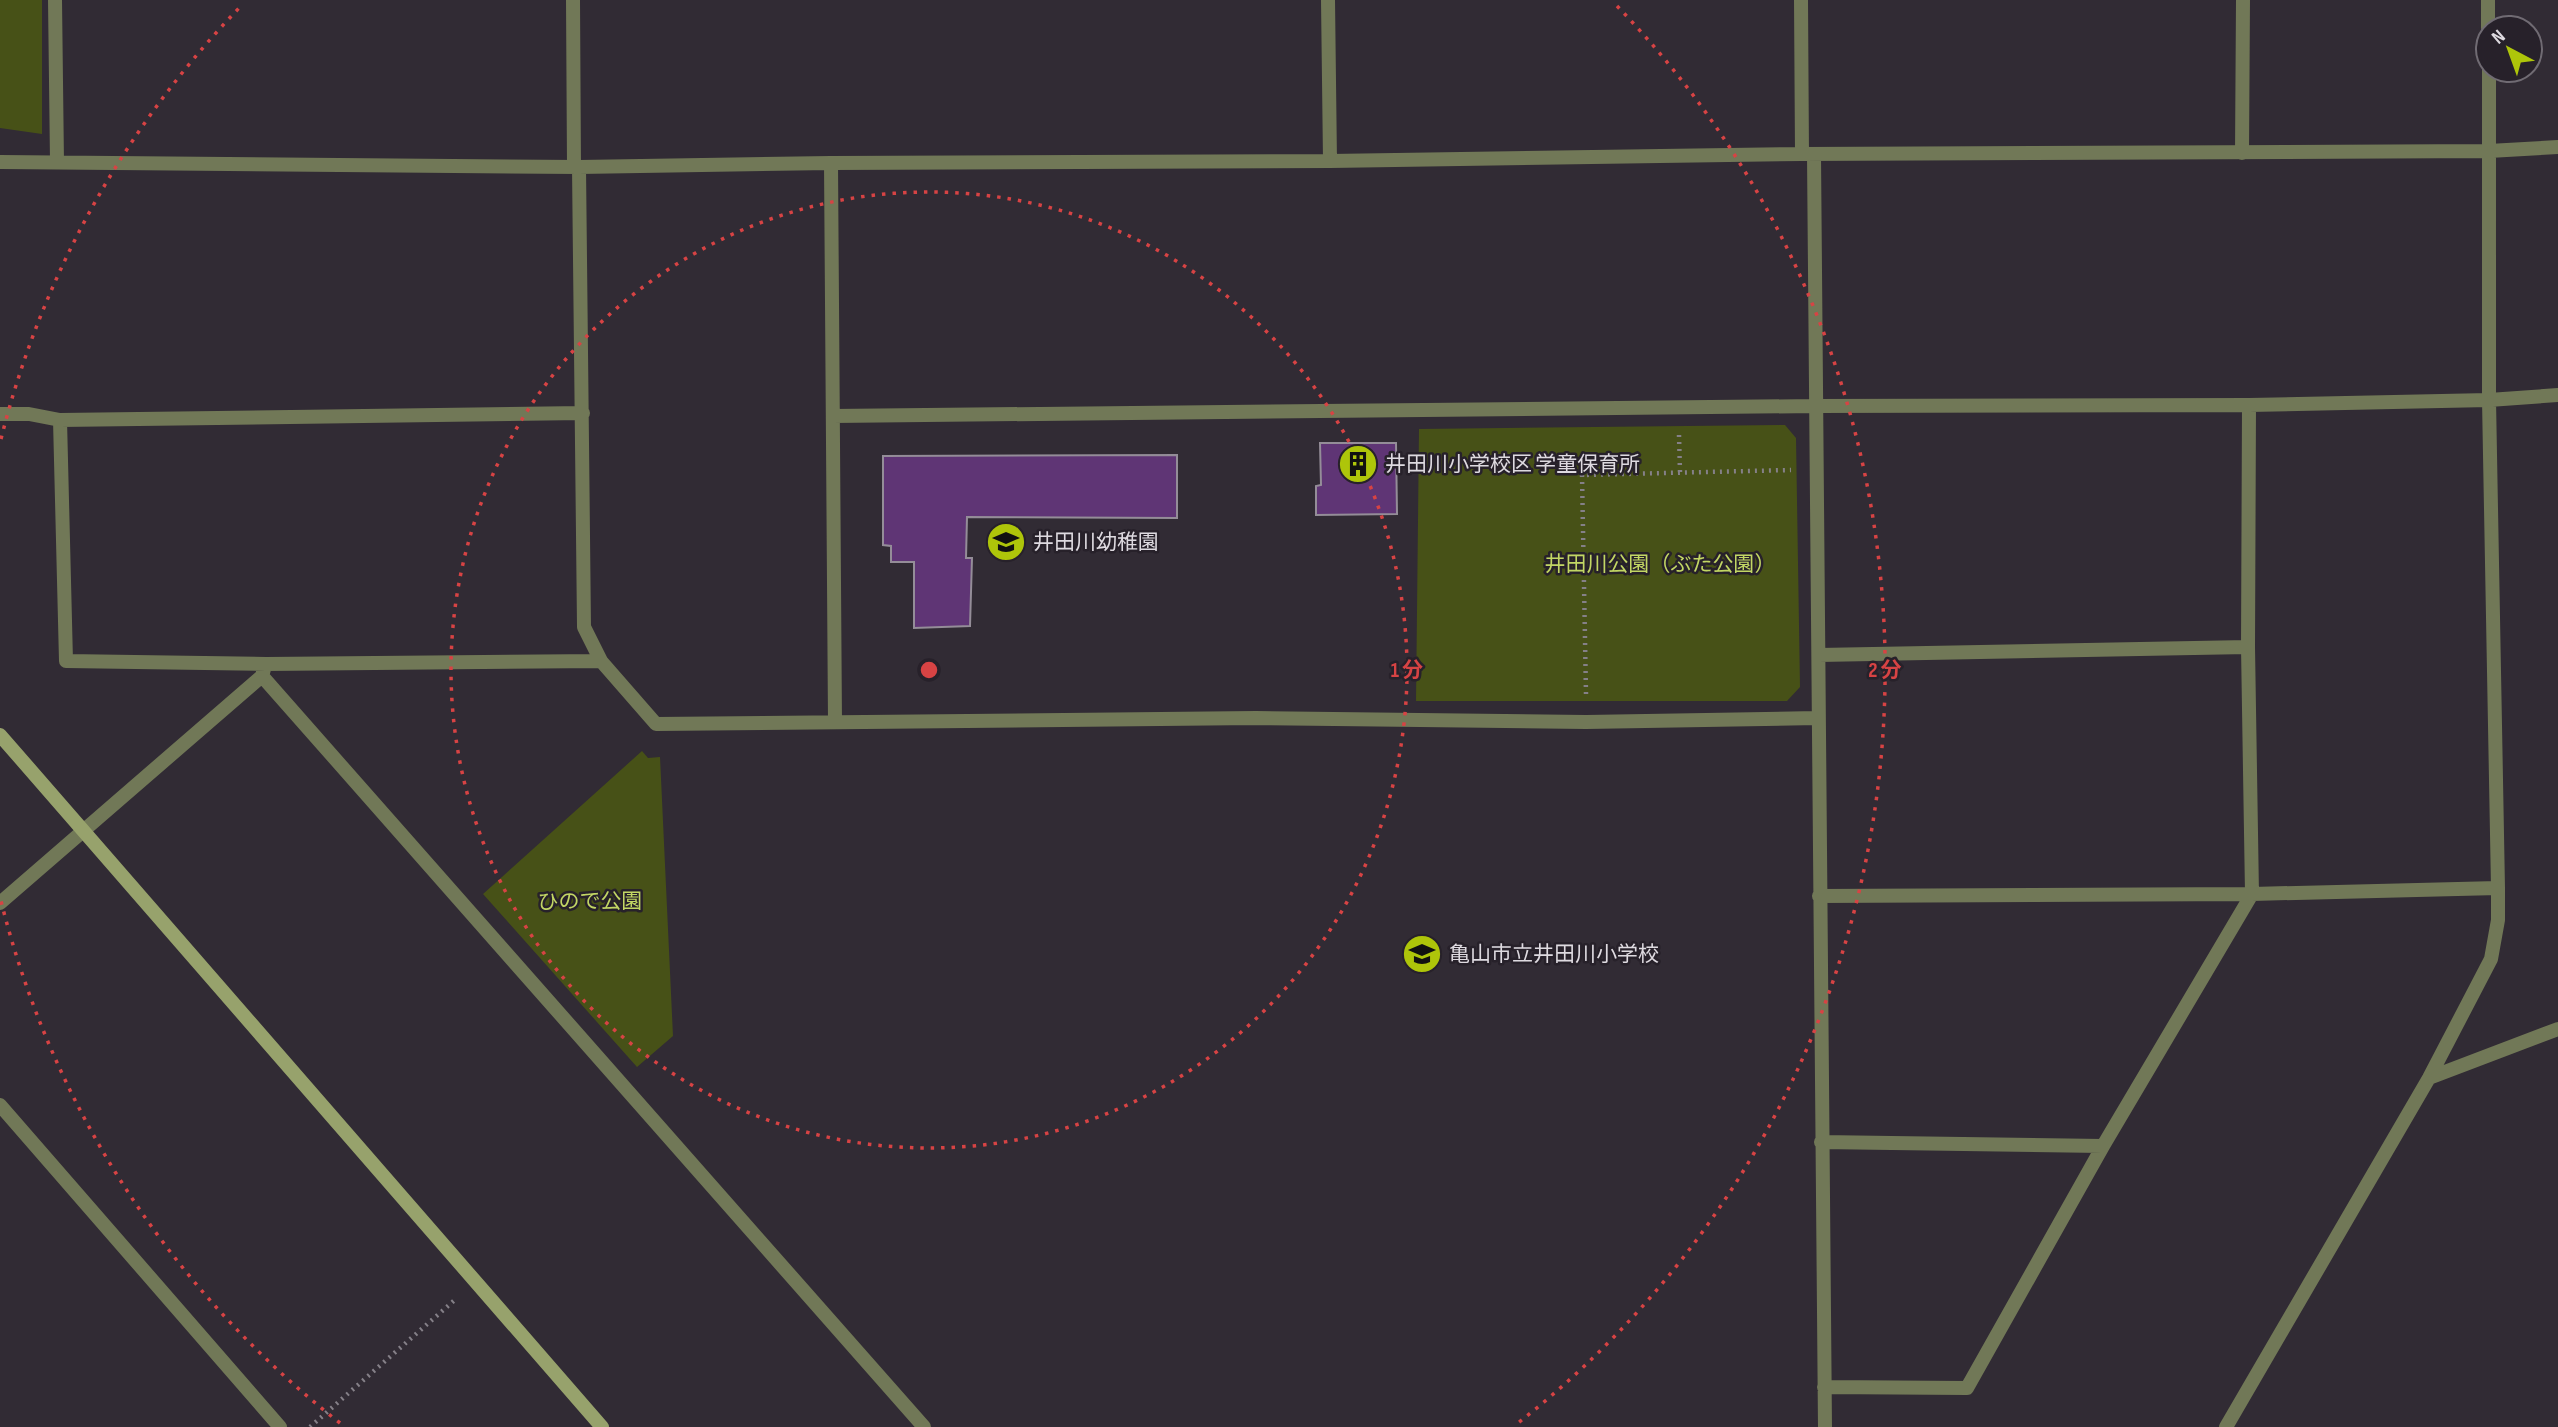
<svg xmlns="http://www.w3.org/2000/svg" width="2558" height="1427" font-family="'Sofia Sans Condensed','Noto Sans JP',sans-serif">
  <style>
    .green { fill: #475117 }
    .building { fill: #5f3575; stroke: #948d98; stroke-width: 2 }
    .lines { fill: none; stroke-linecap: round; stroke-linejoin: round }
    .path { stroke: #858088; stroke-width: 4.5; stroke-dasharray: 2 5; stroke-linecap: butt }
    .street { stroke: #717857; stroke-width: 14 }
    .secondary { stroke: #97a26c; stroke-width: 14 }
    .ring { fill: none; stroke: #d74344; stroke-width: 3.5; stroke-dasharray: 3.5 7 }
    .labels { text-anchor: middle; stroke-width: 5; stroke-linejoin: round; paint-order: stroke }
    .poi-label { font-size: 21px; fill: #dedae0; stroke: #27212a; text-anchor: start }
    .park-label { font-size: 21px; fill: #c2d664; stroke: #27212a }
    .centre { fill: #d74344; stroke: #27212a; stroke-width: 3.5 }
    .ring-label { font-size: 21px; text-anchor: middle; font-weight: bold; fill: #d74344; stroke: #27212a; stroke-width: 5; stroke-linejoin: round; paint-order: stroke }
  </style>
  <rect width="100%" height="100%" fill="#312b34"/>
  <path class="green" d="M0,0h42v134l-42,-6z
    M1785,425l11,13 4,249 -13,14h-371l3,-272z
    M642,751l6,7 12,-1 13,279 -36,31 -154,-173z"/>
  <path class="building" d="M1320,443h76l1,71 -81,1v-29l5,-1z
    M1177,455v63l-210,-1 -1,41h6l-2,68 -56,2v-66h-23v-16l-8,-1v-89z"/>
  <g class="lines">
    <path class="path" d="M1679,435l1,37
      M1586,694l-4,-219 209,-5
      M310,1427l147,-129"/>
    <path class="street" d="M55,0l2,162
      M573,0l1,167
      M1328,0l2,161
      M1801,0l1,154
      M2488,0v28
      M2242,153l1,-153
      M1814,155l11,1272
      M0,162l579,5 252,-4 499,-2 472,-7 687,-3 69,-4
      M831,163l4,559
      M579,167l5,460 17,34
      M0,414h29l31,6 523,-7
      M833,416l982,-10 434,-1 240,-5 69,-5
      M60,420l6,241 200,3 335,-3 55,63 600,-6 330,4 231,-4
      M1819,655l429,-8 1,-242
      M262,676l662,751
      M1819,896l433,-2 246,-6
      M0,903l262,-227 2,-7
      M2429,1078l129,-49
      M0,1105l280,322
      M1821,1142l282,4
      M1824,1387l143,1 136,-242 149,-252 -4,-247
      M2226,1427l203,-349 62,-119 7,-39v-32l-9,-488v-330"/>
    <path class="secondary" d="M0,735l602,692"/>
  </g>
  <g class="ring">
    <circle cx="929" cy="670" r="478"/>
    <path d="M340 1423A956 956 0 0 1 1 901M1 439A956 956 0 0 1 241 6M1617 6A956 956 0 0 1 1518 1423"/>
  </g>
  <defs>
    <g id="building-disc" transform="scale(2.0125)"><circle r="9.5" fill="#aec50a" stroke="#27212a"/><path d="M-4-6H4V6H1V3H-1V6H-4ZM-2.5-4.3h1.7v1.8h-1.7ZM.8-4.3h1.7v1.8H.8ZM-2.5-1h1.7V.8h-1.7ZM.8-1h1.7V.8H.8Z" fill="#111"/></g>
    <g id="school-disc" transform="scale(2.0125)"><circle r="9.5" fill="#aec50a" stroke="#27212a"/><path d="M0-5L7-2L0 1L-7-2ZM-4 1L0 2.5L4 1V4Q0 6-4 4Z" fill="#111"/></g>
  </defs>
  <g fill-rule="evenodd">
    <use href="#building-disc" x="1358" y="464"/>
    <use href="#school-disc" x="1006" y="542"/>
    <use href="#school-disc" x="1422" y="954"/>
  </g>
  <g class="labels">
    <g class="poi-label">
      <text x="1385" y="471">井田川小学校区 学童保育所</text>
      <text x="1033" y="549">井田川幼稚園</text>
      <text x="1449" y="961">亀山市立井田川小学校</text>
    </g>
    <g class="park-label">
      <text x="1660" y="571">井田川公園（ぶた公園）</text>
      <text x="590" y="908">ひので公園</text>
    </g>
  </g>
  <circle cx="929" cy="670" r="10" class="centre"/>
  <g class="ring-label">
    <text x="1407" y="677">1 分</text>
    <text x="1885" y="677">2 分</text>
  </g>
  <g transform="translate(2509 49) rotate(319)"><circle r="33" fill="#27212a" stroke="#706b73" stroke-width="2"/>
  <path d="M0-5L12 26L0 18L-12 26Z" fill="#aec50a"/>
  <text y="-10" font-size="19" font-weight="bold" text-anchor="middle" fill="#dedae0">N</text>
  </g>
</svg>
